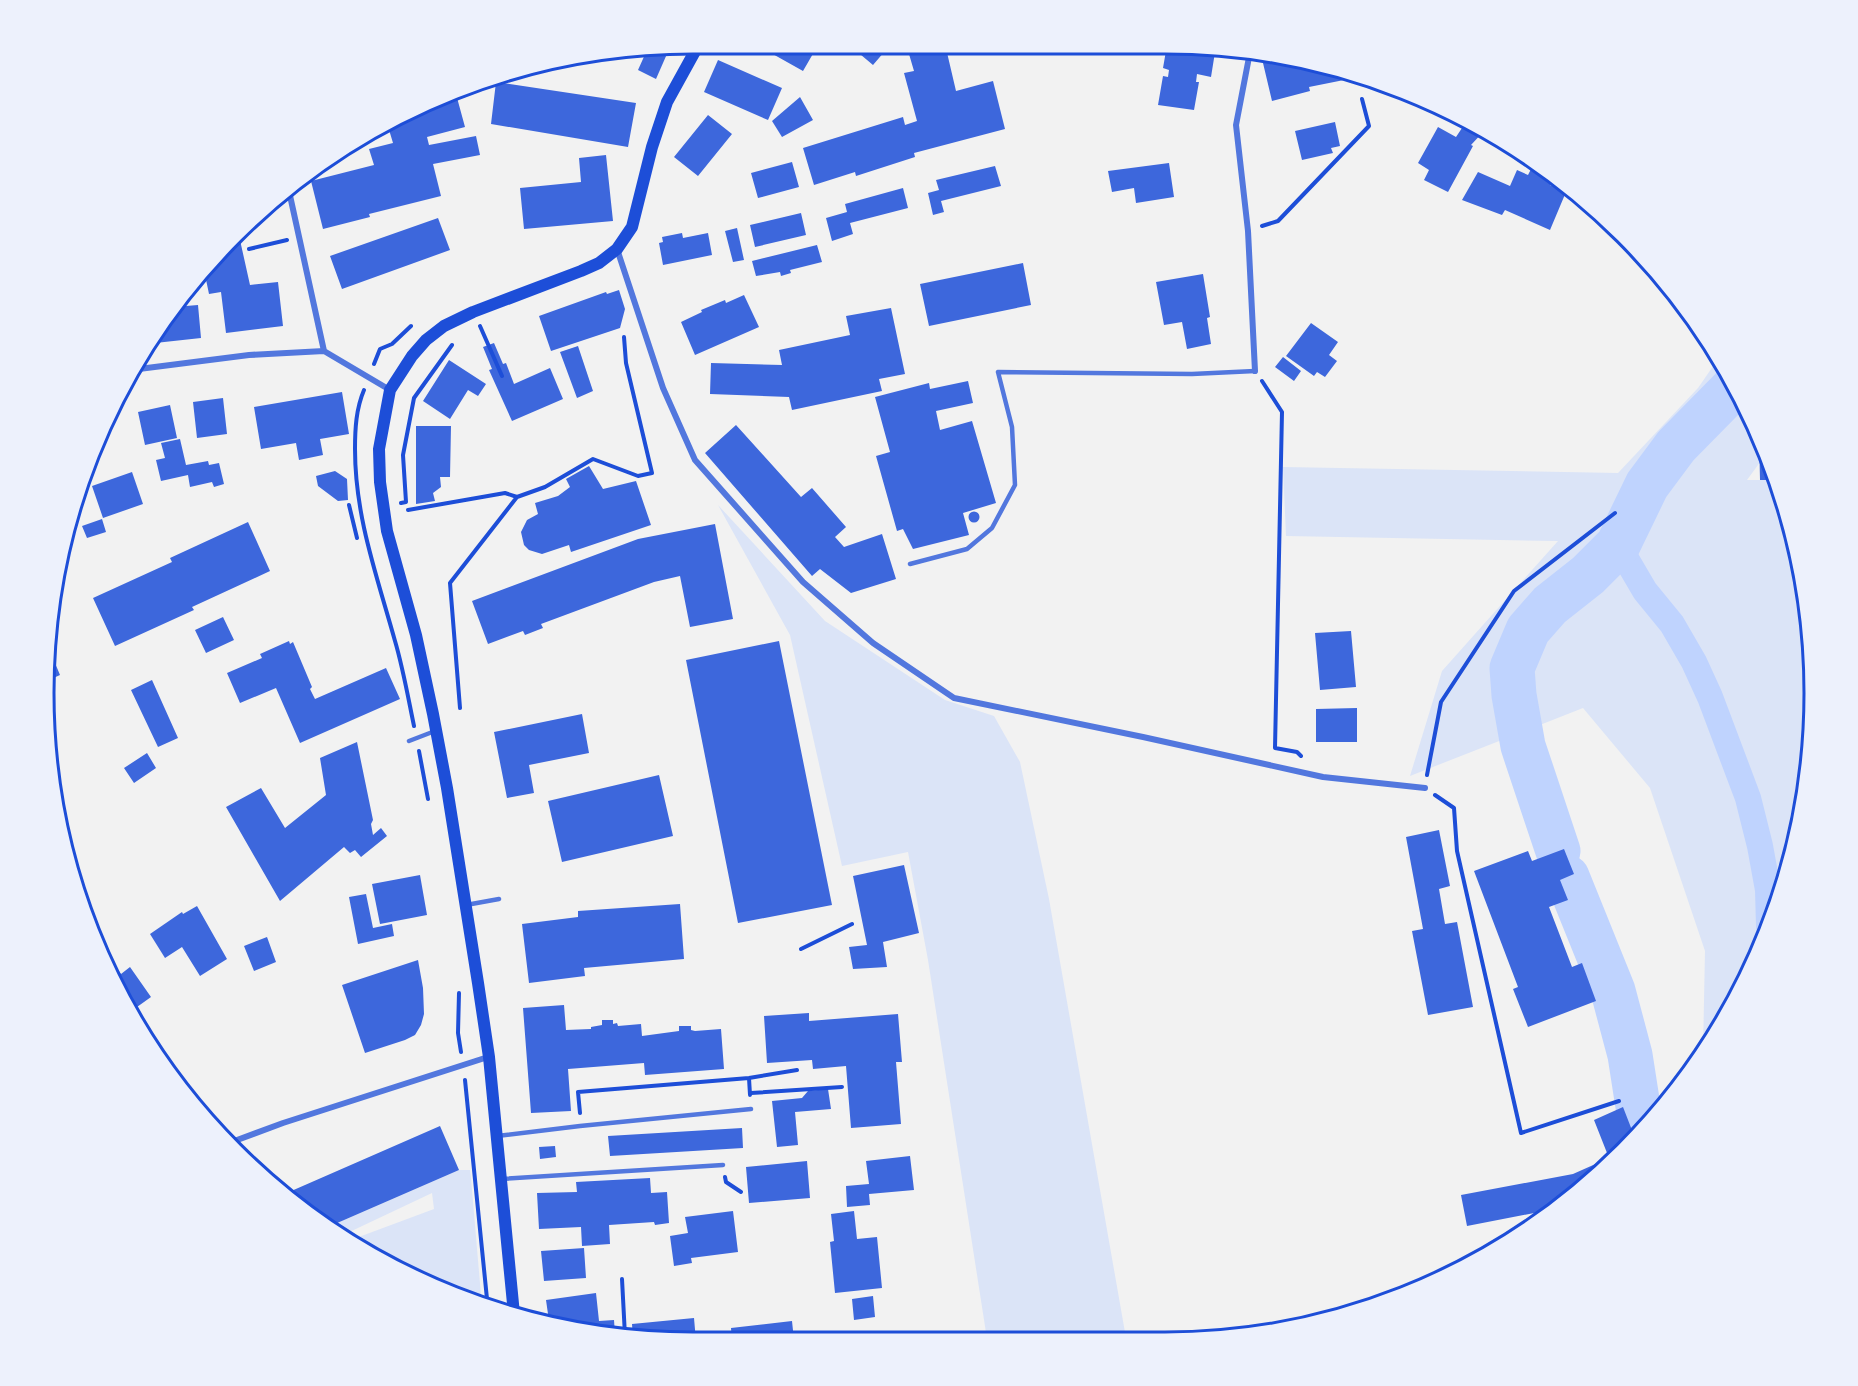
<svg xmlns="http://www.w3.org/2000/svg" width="1858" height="1386" font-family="Inter,sans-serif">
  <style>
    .green { fill: #dbe4f7 }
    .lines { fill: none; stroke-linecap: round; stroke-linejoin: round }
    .canal { stroke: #bfd3fe; stroke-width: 26 }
    .river { stroke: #bfd3fe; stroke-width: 45 }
    .building { fill: #3d67dc }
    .path { stroke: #1d4ed8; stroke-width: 4 }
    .service { stroke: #5277de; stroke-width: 4.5 }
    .minor { stroke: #5277de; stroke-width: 6 }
    .secondary { stroke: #1d4ed8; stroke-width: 12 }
    .rim { fill: none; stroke: #1d4ed8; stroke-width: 3 }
  </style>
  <rect width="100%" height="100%" fill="#f2f2f2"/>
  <path class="green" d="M1718,359l30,47 18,48 -19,26h28l17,45 21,126 -4,127 -29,124 -53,116 -24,33 2,-100 -55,-163 -67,-80 -173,68 32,-105 116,-130 -272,-5 -3,-69 335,6 80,-85z
    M718,505l107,116 120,79 49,16 26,46 29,137 77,439 -139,1 -59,-379 -20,-108 -66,14 -52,-231z
    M459,1170h11l1,8 11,129 -113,-51 -21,-15 86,-32 -2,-16 -91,43 -13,-9z"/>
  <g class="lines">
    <path class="canal" d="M1618,545l27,46 27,33 22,38 16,35 38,101 12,48 8,44 1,36"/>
    <path class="river" d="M1558,851l-35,-105 -9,-51 -2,-27 16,-38 22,-25 38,-30 30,-30 29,-60 29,-39 59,-60
      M1567,877l46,114 17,64 12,77"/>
  </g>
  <path class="building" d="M755,44h44l15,8 -11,19z
    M848,44h43l-18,21z
    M945,44l11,47 37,-10 12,48 -91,24 1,4 -59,19 -1,-4 -41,13 -11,-37 100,-31 2,8 12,-4 -13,-48 10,-2 -5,-17z
    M1167,45l49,1 -5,31 -14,-3 -1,8h3l-5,28 -36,-5 5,-29 5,1 1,-7 -6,-2z
    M670,47l-14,32 -18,-9 9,-20z
    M1285,58l48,8 31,10 -55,11 1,4 -38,10 -9,-38z
    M718,60l64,28 -14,32 -64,-28z
    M496,82l140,21 -8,44 -137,-23z
    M456,94l9,33 -38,10 2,8 47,-9 4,19 -47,9 8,32 -72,18 1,3 -47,12 -12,-48 63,-16 -5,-16 24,-6 -6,-20z
    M800,97l13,23 -31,17 -10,-16z
    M708,115l24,19 -34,42 -24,-19z
    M1463,120l21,11 -13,14 2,1 -25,46 -24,-12 5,-10 -11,-7 20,-36 18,10 8,-12 -4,-3z
    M1335,122l5,24 -9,2 2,5 -31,7 -7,-29z
    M606,155l7,66 -89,8 -4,-41 61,-6 -2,-24z
    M792,162l7,25 -41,11 -7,-25z
    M1169,163l5,34 -38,6 -2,-15 -22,4 -4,-21z
    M995,166l6,20 -60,15 3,11 -11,3 -5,-22 11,-3 -3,-10z
    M1531,169l21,9 -2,7 16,7 -16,38 -45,-20 -3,5 -40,-15 16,-28 32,14 7,-16 11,5z
    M903,188l5,20 -58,15 3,11 -21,7 -6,-23 21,-6 -2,-8z
    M801,213l5,22 -51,12 -5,-22z
    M438,218l12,32 -108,39 -12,-33z
    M737,228l7,32 -11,2 -8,-31z
    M238,231l12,54 28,-3 5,44 -57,7 -5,-41 -12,2 -5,-24z
    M682,233l1,5 25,-5 4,22 -49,10 -4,-22 4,-1 -1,-5z
    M817,245l5,17 -32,8 1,3 -10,3 -1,-4 -24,4 -4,-15z
    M1023,263l8,42 -102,21 -9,-42z
    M1203,274l7,43 -3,1 4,26 -24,5 -5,-27 -18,3 -8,-43z
    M619,290l6,19 -5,19 -69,23 -12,-35 67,-24 1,2z
    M744,295l15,32 -64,28 -14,-33 21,-10 -1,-2 24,-10 1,3z
    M198,305l3,33 -55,6 7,-12 21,-25z
    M891,308l14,66 -26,5 3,12 -90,19 -3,-13 -79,-3 1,-31 71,2 -3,-15 71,-15 -4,-19z
    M1311,323l27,19 -9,13 8,6 -12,16 -8,-5 -3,4 -28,-20z
    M494,343l9,21 3,-1 8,21 36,-16 13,31 -51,22 -23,-51 3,-1 -9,-22z
    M578,346l15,45 -16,7 -17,-46z
    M1283,357l18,14 -7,10 -19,-14z
    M449,360l37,24 -8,12 -10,-6 -18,29 -27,-18z
    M968,381l5,22 -37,8 4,19 32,-9 24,82 -33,10 6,22 -56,14 -10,-20 -6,2 -21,-75 14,-4 -15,-55 54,-14 1,6z
    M342,392l7,42 -29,5 3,16 -24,5 -3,-17 -35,6 -7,-42z
    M223,398l4,36 -30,4 -4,-36z
    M170,405l7,33 -32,7 -7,-33z
    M736,425l65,72 11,-9 34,39 -11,10 9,10 38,-13 14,45 -45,14 -31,-24 -8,7 -107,-123z
    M416,426h35l-1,51h-10l1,10 -8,6 2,8 -19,3z
    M1759,437l16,43h-15z
    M180,439l6,26 22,-4 1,4 10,-2 5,21 -10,3 -2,-5 -22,5 -2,-12 -27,6 -5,-21 9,-2 -4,-15z
    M589,466l14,23 33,-8 15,44 -80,27 -2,-7 -27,9 -13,-4 -5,-5 -3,-13 6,-12 11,-6 -3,-11 23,-7 12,-9 -4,-8z
    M335,471l12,8 1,21 -10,1 -20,-15 -2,-10z
    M132,472l11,32 -40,14 -11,-32z
    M968.5 517a5.5 5.5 0 1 1 11 0a5.5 5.5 0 1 1-11 0Z
    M102,519l4,13 -19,6 -5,-12z
    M248,522l22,49 -78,36 2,3 -79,36 -22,-48 79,-36 -2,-4z
    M715,524l18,95 -43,8 -10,-51 -26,6 -113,42 2,4 -18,7 -2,-4 -35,13 -16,-43 166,-62z
    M223,617l11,23 -28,13 -11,-23z
    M1351,631l5,56 -36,3 -5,-57z
    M289,641l1,3 3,-2 19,45 -2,2 5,10 71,-31 14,31 -100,44 -24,-55 -36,15 -13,-30 35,-15 -2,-4z
    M779,641l53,264 -94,18 -52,-263z
    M50,651l10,24 -11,5z
    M152,680l26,58 -20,9 -27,-57z
    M1357,708v34h-41v-33z
    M582,714l7,39 -60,12 5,28 -27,5 -13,-66z
    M357,742l16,78 -2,4 2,11 8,-7 6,8 -26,21 -6,-7 -5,3 -6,-6 -64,54 -54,-94 35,-19 24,40 41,-33 -6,-37z
    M147,753l9,15 -22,15 -10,-15z
    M659,775l14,61 -111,26 -14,-61z
    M1439,830l11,56 -11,3 6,35 12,-2 16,85 -45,8 -16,-84 11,-2 -17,-92z
    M1564,849l10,25 -14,6 8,20 -19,7 23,60 10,-4 14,38 -68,26 -15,-38 5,-2 -44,-116 54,-20 4,10z
    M904,865l15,68 -36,9 4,25 -34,2 -4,-22 18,-2 -14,-69z
    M420,875l7,40 -47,9 -8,-40z
    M366,894l7,34 19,-4 2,12 -36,8 -9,-47z
    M82,898l11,16 -7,5 -8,-18z
    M680,904l4,55 -100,9 1,8 -56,7 -7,-59 56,-7v-6z
    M197,906l30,53 -27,17 -18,-29 -17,11 -15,-24 32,-22 1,2z
    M267,937l9,25 -22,9 -10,-25z
    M97,940l24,34 9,-7 21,30 -21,15 -5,-6z
    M418,960l5,28 1,26 -3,11 -6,10 -10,5 -40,13 -23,-68z
    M564,1005l2,25 25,-1v-2l11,-2v-5h11v4l4,-1 1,3 23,-2 1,12 37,-5v-5h12v4l4,1 26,-2 3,40 -79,6 -1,-12 -76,6 3,42 -40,2 -8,-105z
    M809,1013v8l89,-7 4,48h-6l5,62 -50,4 -5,-62 -33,3 -1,-9 -45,3 -3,-47z
    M828,1089l3,20 -36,3 3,33 -21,2 -5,-46 30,-3 6,-7z
    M1623,1107l12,31 -75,70 -93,18 -6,-31 112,-21 36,-16 -15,-38z
    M440,1126l19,44 -131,57 -35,-25 -4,-10z
    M742,1128l1,20 -133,8 -2,-20z
    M555,1146l1,11 -16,2 -1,-12z
    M910,1156l4,34 -45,4 1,11 -23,2 -1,-21 23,-2 -3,-23z
    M807,1161l3,37 -61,5 -3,-36z
    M650,1178l1,15 16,-1 2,31 -14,2 -1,-3 -45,3 1,19 -28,2 -1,-19 -42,2 -2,-36 40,-1 -1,-10z
    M733,1211l5,41 -47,6 1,5 -18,3 -4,-30 18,-3 -3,-16z
    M854,1211l3,28 20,-2 5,51 -47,5 -5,-51 4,-1 -3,-27z
    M584,1248l2,30 -42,3 -3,-30z
    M596,1293l3,28 15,-1 1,14 -66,-13 -3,-21z
    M873,1296l2,21 -21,3 -2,-21z
    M694,1318l2,23h-46l-17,-3 -1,-14z
    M792,1321l2,19 -62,1 -1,-13z"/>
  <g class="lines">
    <path class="path" d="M1262,226l16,-5 91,-95 -7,-27
      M249,249l38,-9
      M480,326l22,50
      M374,364l6,-15 12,-5 19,-18
      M1262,381l20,31 -7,336 22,4 4,4
      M364,390c-8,19 -9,39 -9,59 0,68 22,127 40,192 8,27 13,56 19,85
      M401,503l5,-1 -3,-47 11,-57 38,-53
      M349,505l8,33
      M408,510l97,-17 12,4
      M460,708l-10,-125 67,-86 28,-10 48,-28 45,17 14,-3 -26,-110 -2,-26
      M419,751l9,48
      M1427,775l14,-73 73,-111 101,-78
      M1435,795l19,13 3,43 64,282 98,-32
      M801,949l51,-25
      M459,993l-1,40 3,19
      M749,1078l1,17
      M465,1080l23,229
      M751,1093l91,-6
      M580,1113l-2,-21 171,-14 48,-8
      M725,1177l1,5 15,10
      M622,1279l3,57"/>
    <path class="service" d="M910,564l57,-15 25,-21 23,-43 -3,-58 -14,-55 194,2 63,-3
      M409,741l26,-10
      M466,905l33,-6
      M497,1136l83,-10 171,-17
      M501,1179l222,-14"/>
    <path class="minor" d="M1250,52l-14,73 12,106 7,140
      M289,191l35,160
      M617,249l46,139 32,72 108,122 70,61 81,55 189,39 180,40 102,11
      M131,370l118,-15 75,-4 66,39
      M229,1143l54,-20 205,-66"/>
    <path class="secondary" d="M514,1314l-25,-257 -11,-74 -31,-195 -14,-74 -17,-79 -29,-104 -7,-49 -1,-33 11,-59 22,-34 14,-16 18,-14 29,-14 108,-41 18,-8 18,-14 15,-22 20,-80 15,-45 32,-58"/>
  </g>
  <path d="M0 0H1858V1386H0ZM693 54H1165A639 639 0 0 1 1804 693V693A639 639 0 0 1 1165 1332H693A639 639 0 0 1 54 693V693A639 639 0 0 1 693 54Z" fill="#edf1fc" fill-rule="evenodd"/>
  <path class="rim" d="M693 54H1165A639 639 0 0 1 1804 693V693A639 639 0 0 1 1165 1332H693A639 639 0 0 1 54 693V693A639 639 0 0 1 693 54Z"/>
</svg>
